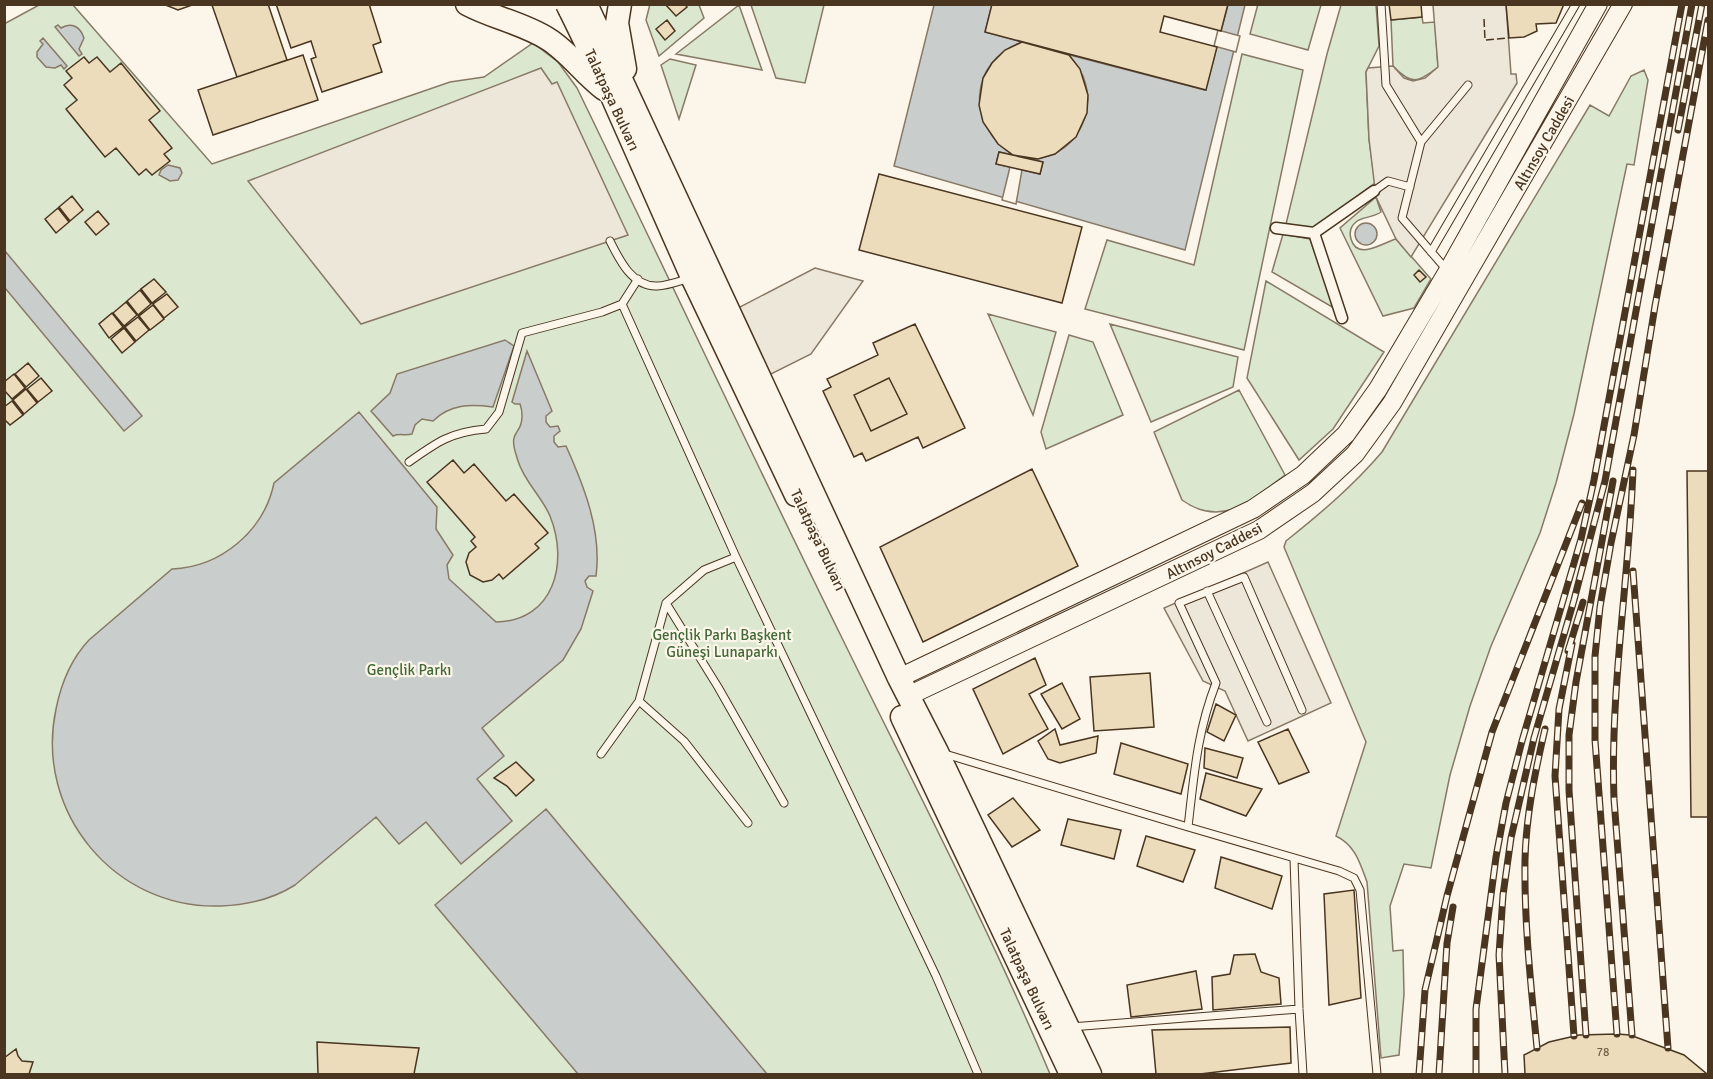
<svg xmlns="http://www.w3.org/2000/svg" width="1713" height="1079" font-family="Signika,sans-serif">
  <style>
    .green { fill: #dce7d0; stroke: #887966; stroke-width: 1.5 }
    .parking { fill: #ede7d9; stroke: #887966; stroke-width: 1.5 }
    .water { fill: #c9cecd; stroke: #887966; stroke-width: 1.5 }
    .pier { fill: #fbf6e9; stroke: #887966; stroke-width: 1.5 }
    .building { fill: #ecdcbc; stroke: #4a3520; stroke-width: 1.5 }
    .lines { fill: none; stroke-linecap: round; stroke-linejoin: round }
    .service-casing { stroke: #4a3520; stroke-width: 9 }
    .pedestrian-casing { stroke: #4a3520; stroke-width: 13 }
    .tertiary-casing { stroke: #4a3520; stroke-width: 20 }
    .primary-casing { stroke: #4a3520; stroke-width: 25 }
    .service { stroke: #fbf6e9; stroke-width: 7 }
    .pedestrian { stroke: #fbf6e9; stroke-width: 10 }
    .tertiary { stroke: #fbf6e9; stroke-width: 18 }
    .primary { stroke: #fbf6e9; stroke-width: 22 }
    .rail-casing { stroke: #4a3520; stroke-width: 7 }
    .rail { stroke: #fbf6e9; stroke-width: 4.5; stroke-dasharray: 14; stroke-linecap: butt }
    .primary-bridge-casing { stroke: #4a3520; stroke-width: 25; stroke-linecap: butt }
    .primary-bridge { stroke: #fbf6e9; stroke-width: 22 }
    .fence { stroke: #4a3520; stroke-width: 1.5; stroke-dasharray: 8 3; stroke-linecap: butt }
    .labels { text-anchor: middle; stroke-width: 4.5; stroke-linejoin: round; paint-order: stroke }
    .number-label { font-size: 12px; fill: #725f47 }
    .street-label { font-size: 15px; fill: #4a3520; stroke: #fbf6e9 }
    .park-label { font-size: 15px; fill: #436837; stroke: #fbf6e9 }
  </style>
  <rect width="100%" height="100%" fill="#fbf6e9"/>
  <path class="green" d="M650,4l49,1 5,13 -45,38 -13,-36z
    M1258,4l63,1 -13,45 -58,-16z
    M39,5h34l139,159 238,-82 34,-5 49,-34 25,19 19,26c89,183 175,368 265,550 71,145 146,288 208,436h-1045l-1,-1050z
    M739,5l23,65 -86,-16z
    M751,5h73l-19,78 -29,-5z
    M1341,5h35l3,41 -13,26 3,67 6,44 -61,45 -28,-4 41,-170z
    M1422,17l1,6 12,-1 3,45c-20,16 -27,18 -45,-1l-2,-46z
    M1242,54l61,16 -59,280 -159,-41 22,-69 87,25z
    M670,59l26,6 -17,54 -18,-54z
    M1644,70l4,10 -14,85 -7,-1 -53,250 -18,69 -16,50 -49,113 -21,60 -20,69 -19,93 -27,-4 -14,42 3,45 10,-1 1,44 -5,61 -18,3 -14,-176c-7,-19 -12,-37 -31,-46l30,-94 -82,-195 2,-6c35,-28 67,-55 96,-89l208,-347 19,11 22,-40z
    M1376,197l5,15c-9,6 -20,5 -25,10 -5,4 -7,10 -5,17 6,22 31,4 45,0l35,40 -17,29 -31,8 -43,-88z
    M1283,234l27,5 24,69 -62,-36z
    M1266,281l118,71 -51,77 -34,31 -52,-82z
    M988,314l68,18 -23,83z
    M1110,324l128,33 -5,30 -82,35z
    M1069,335l24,7 30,73 -77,34 -5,-17z
    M1239,390l46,85c-32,25 -63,54 -103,25l-28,-68z"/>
  <path class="parking" d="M1433,5h73l5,69h5l1,9 -106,174 -15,-18 -20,-42 -7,-58 -3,-67 2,-4 25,-2 11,12 9,3 12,-3 13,-11z
    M541,68l11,16 5,-2 71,153 -267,89 -113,-143z
    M815,268l48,13 -52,73 -44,22 -29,-68z
    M1268,562l63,141 -83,38 -23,-50 -22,-10 -39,-73z"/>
  <path class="water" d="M934,5h58l-7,27 37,10c-54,20 -56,83 -9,113l-14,-3 -3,12 44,10 3,-12 -12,-3c54,-1 77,-71 35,-105l139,36 23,-85h17l-60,245 -291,-84z
    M58,25l3,3c10,-6 19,-2 23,10l-5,11 3,5 -3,2 -24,-29z
    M43,38l24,28 -3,3 -3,-4 -6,3 -9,-1 -9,-10v-5l6,-8 -3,-3z
    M168,165l12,3 2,5 -4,7 -8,1 -11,-6 2,-5z
    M1355 234a11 11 0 1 1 22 0a11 11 0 1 1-22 0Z
    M5,251l137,165 -18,15 -119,-143z
    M505,340l9,6 -21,61c-23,-3 -43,-3 -60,14l-11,-2 -7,6 -3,9c-7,2 -13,-1 -19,2l-22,-25 19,-18 7,-19z
    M527,351l25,60 -6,5v6l4,5 8,-1 2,5 -6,5v6l4,5 8,-1c18,40 36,85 30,130h-7l-4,5 2,6 6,4 -12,38 -18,31 -81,68 22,28 -27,23 35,42 -51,43 -35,-42 -27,22 -23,-27 -81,68c-22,14 -48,20 -74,21 -106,4 -187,-94 -165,-197 5,-25 15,-50 33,-69l83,-71c49,-2 92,-38 102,-86l85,-71 78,95 -1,22 17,26 -6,10 2,14 47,43c58,-1 73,-59 54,-106 -8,-19 -26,-35 -32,-55 -2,-7 -6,-16 -4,-23 1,-4 2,-4 4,-8 5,-7 5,-18 2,-26h-5l-3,-2z
    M546,809l221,265h-189l-143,-169z"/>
  <path class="pier" d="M1218,30l22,6 -4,16 -22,-6z
    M1010,167l12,3 -6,34 -14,-4z"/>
  <path class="building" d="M163,4h32l-17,6z
    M210,4h58l19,56 -50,17 -25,-72z
    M276,4h93l12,38 -8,3 9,27 -60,20 -11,-33 5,-2 -5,-16 -20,7z
    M665,4h20l2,3 -11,9z
    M992,4h236l-7,27 -57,-15 -4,16 57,15 -11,43 -221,-58z
    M1389,4h32l1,13 -31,3z
    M1506,4h58l-8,19 -20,1 1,7 -13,6 -15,1z
    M667,20l8,11 -10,9 -9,-11z
    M1022,42l47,13 11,14 8,26 -1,18 -11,24 -21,17 -17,5 -25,-4 -15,-11 -15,-22 -4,-17 4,-27 9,-15 13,-13z
    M303,55l15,45 -105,35 -15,-45z
    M84,57l5,6 8,-6 13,15 11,-9 39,48 -11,9 23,28 -8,6 6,7 -18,14 -6,-6 -7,6 -23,-27 -11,9 -39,-48 11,-9 -13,-15 8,-7 -6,-7z
    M999,152l44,10 -3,12 -44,-10z
    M879,174l203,53 -20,76 -203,-53z
    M72,196l11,14 -13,11 -11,-14z
    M58,208l11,14 -13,11 -11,-14z
    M98,211l11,13 -13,11 -11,-13z
    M1419,270l7,7 -6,5 -6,-7z
    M154,279l12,13 -14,11 -11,-14z
    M140,290l11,14 -13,11 -11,-14z
    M167,294l11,13 -14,11 -11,-14z
    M126,302l11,13 -13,11 -11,-13z
    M153,305l11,14 -14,11 -11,-14z
    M112,313l11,14 -14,11 -10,-14z
    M138,317l11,13 -13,11 -11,-14z
    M915,324l50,104 -42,20 -5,-11 -52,24 -4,-8 -8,4 -31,-66 8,-4 -4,-8 51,-24 -5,-12z
    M124,328l11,14 -13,11 -11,-14z
    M28,363l11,13 -13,11 -11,-13z
    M14,374l11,14 -13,11 -8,-9v-8z
    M41,378l11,13 -14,11 -11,-13z
    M889,378l18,36 -36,17 -17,-36z
    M26,389l11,14 -13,11 -11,-14z
    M12,401l11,14 -13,10 -6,-6v-12z
    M453,460l11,13 10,-9 32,37 8,-7 34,39 -13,11 4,4 -36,31 -4,-5 -7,6 -9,2 -13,-7 -4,-13 3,-9 7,-6 -5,-6 4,-4 -48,-55z
    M1032,469l46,97 -155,76 -43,-95z
    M1687,471h21v346h-17z
    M1035,658l11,27 -17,9 19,35 -45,25 -30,-65z
    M1150,673l4,54 -60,4 -4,-54z
    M1062,683l18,36 -18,10 -21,-35z
    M1216,704l20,11 -12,26 -17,-9z
    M1055,729l5,16 38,-9 -2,17 -36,10 -12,-4 -10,-18z
    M1288,729l21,43 -30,12 -21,-42z
    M1121,743l67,21 -7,30 -67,-20z
    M1205,748l38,10 -6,20 -33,-10z
    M516,762l18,18 -18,16 -9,-10 -13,-8z
    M1206,773l56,16 -16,27 -46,-17z
    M1013,798l27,32 -28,17 -24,-32z
    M1068,819l53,11 -7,29 -53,-14z
    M1146,836l49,14 -12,32 -46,-16z
    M1221,857l61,19 -10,33 -57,-21z
    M1354,890l7,108 -32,7 -5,-111z
    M1255,954l6,18 18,6 2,26 -68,6 -1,-33 18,-3 4,-19z
    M1196,971l6,38 -71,8 -4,-32z
    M1290,1027l1,36 -91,11h-44l-4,-44z
    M1617,1034l13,1 54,20 23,19h-182l-1,-19 25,-13 30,-7z
    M317,1042l49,3 53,3 -5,26h-96z
    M16,1049l2,7 4,5 11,1 -4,12h-25v-16z"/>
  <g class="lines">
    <g class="service-casing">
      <path id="service" d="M1381,4l5,81 35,57
        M1374,191l14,-10 22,6
        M610,241c9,18 22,46 47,45 10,0 23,-5 33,-8
        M1431,252l145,-248
        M1446,269l-44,-51 19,-76 47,-57
        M622,304l114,253 200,419 42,98
        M409,462c28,-20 42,-30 77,-33l13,-17 23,-79 80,-21 20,-8 16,-25
        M1207,591l60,131
        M666,603l52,84 66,116
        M639,701l45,40 64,82
        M601,754l38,-53 27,-98 38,-33 32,-13
        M945,754l243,73c6,-51 9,-95 28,-144l-37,-80 65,-26 58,133
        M1188,827l151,44 15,7 6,12 17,184
        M1294,859l5,150 4,65
        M1071,1027l228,-18"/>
    </g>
    <g class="pedestrian-casing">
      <path id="pedestrian" d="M1276,228l38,5 28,85
        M1314,233l60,-42"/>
    </g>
    <g class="tertiary-casing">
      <path id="tertiary" d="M899,678l354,-169 50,-34 43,-41 32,-45 70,-118 150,-267
        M908,696l351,-166 54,-37 42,-39 37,-51 231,-399"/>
    </g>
    <g class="primary-casing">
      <path id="primary" d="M467,4c26,14 56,19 81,35 21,13 36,35 56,50
        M586,4l313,674 38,74 153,322
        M620,4l-3,19 8,46
        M570,10l41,84 81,183 104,218
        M902,717l169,357"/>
    </g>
    <use href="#service" class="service"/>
    <use href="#pedestrian" class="pedestrian"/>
    <use href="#tertiary" class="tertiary"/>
    <use href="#primary" class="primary"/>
    <g class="rail-casing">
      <path id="rail" d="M1678,130l24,-126
        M1633,571l35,477
        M1572,644l-13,65 -4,67 19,260
        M1568,651l15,-49
        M1617,1034l-22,-294v-84l5,-49 11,-64 23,-108 21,-129 53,-286
        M1586,1035l-17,-245v-55l7,-53 37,-201
        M1632,1035l-18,-236c-4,-110 15,-220 19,-329
        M1537,1048c-6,-62 -13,-125 -12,-188 1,-44 10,-88 20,-131
        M1419,1074l6,-84 22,-94 45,-164 90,-229
        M1439,1074l8,-131 6,-36
        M1476,1074v-65l20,-152 10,-54 16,-62 59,-202 13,-59 88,-476
        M1505,1074l-6,-119 4,-60 8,-57 23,-100 40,-138 31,-119 87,-477"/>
    </g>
    <use href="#rail" class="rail"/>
    <g class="primary-bridge-casing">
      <path id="primary-bridge" d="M567,4l3,6"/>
    </g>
    <use href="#primary-bridge" class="primary-bridge"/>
    <path class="fence" d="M1484,19l1,21 24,-2"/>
  </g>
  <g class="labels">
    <g class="number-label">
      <text x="1603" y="1056">78</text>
    </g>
    <g class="street-label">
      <text transform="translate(612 100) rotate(65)" y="5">Talatpaşa Bulvarı</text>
      <text transform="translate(1544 143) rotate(-60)" y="5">Altınsoy Caddesi</text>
      <text transform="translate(818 540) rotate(65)" y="5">Talatpaşa Bulvarı</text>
      <text transform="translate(1214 551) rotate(-27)" y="5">Altınsoy Caddesi</text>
      <text transform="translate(1027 979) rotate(65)" y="5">Talatpaşa Bulvarı</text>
    </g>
    <g class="park-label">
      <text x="722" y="640">Gençlik Parkı Başkent<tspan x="722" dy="17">Güneşi Lunaparkı</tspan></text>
      <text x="409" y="675">Gençlik Parkı</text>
    </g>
  </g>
  <rect width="1713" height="1079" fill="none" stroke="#4a3520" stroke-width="12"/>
</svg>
